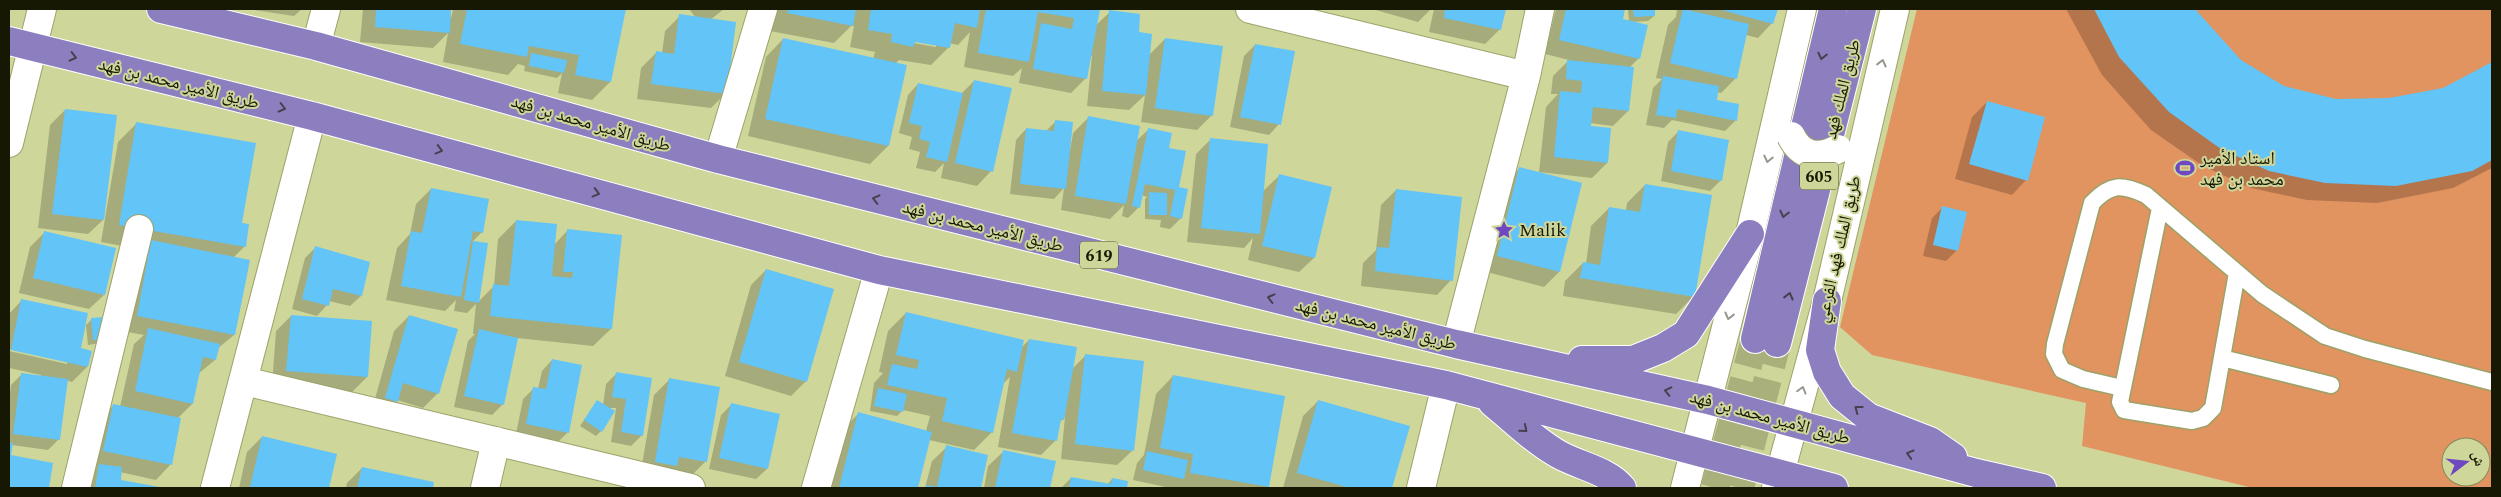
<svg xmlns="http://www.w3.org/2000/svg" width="2501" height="497" font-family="Spectral,'Noto Naskh Arabic',serif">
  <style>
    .green { fill: #e19360; fill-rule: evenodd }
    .shadow { fill: #0003; fill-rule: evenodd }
    .building { fill: #62c4f7 }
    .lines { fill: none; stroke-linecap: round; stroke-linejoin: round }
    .highway-tunnel { stroke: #aab07c; stroke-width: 28; stroke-dasharray: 28 14; stroke-linecap: butt }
    .lane-casing { stroke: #9ca269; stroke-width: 19 }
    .street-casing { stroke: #9ca269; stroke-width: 30 }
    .secondary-casing { stroke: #9ca269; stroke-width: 30 }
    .highway-casing { stroke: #fff; stroke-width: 30 }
    .lane { stroke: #fff; stroke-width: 16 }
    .street { stroke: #fff; stroke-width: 28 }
    .secondary { stroke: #fff; stroke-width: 28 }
    .highway { stroke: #8d7fbf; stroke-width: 28 }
    .secondary-bridge-casing { stroke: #9ca269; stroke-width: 30; stroke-linecap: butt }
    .secondary-bridge { stroke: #fff; stroke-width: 28 }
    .oneway { stroke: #46414e }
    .oneway2 { stroke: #96978e }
    .labels { text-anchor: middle; stroke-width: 4; stroke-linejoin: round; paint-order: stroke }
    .shield { fill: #cfd69a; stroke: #4e5130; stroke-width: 1 }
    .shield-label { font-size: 16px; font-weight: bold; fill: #161803 }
    .street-label { font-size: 18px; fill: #161803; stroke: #cfd69a }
    .poi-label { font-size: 18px; fill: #161803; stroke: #cfd69a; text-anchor: start }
  </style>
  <rect width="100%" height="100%" fill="#cfd69a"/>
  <path class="green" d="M1917,9h575v479h-239l-171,-42 4,-43 -214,-48 -32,-28zM2451,447h30v30h-30z"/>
  <path class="shadow" d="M248,9h54l-8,7z
    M363,9h87l1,10 2,-10h172l-15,73 -18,18 -34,-7 4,-20 -5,5 -33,-7 1,-5 -7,-2 -10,11 -65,-13 5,-29 -15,15 -73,-6z
    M689,9h35l-14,11 16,73 -15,15 -74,-9 4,-31 15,-15h6l3,-22 15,-15 16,2z
    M774,9h325l-4,17 15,-14 27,21 11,23 17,-17 47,76 -15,15 -56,-8 4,-27 -16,15 -42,-4 5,-50 -2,-1 -4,23 -15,15 -52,-10 3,-15 -9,8 -49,-9 6,-35 -12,13 -9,-2v4l-18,18 -32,-5 -4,4 10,2 -17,80 -18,18 -122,-28 18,-79 17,-18 90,20 2,-7 -25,-5 4,-21h-3l-17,17 -64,-12zM909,39l27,5v3l-28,-5z
    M1372,9h59l-13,13z
    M1434,9h70l-4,20 -15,15 -56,-12z
    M1556,9h68l-2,11 7,2 -1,-13h26v7l-6,5 -17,1 8,36 -10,10 -1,43 -15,15 -23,-3v4l20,2 -3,34 -15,15 -53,-6 7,-65 12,-13h-7l2,-18 16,-16 -24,-6z
    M1677,9h99l-4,14 -14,15 -12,-3 -10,43 -15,15 -4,-1 -1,9 20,19 -11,11 -53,-11 -8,8 -18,-3 7,-37 9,-9 -6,-1 12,-53 8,-8z
    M2066,9h128l46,52 43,26 53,13h53l54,-11 49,-26v105l-39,20 -76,15 -70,-3 -56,-12 -48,-22 -52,-36 -49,-55z
    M1255,45l24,79 -10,11 -39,-8 14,-71z
    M974,81l17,90 -14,15 -36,-8 3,-15 -9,9 -19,-4 4,-16 -11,-3 3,-12 -13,-4 9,-38 10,-11 43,10z
    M1987,102l39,78 -14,15 -57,-16 17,-62z
    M65,110l38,110 -15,14 -50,-6 12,-103z
    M1088,118l47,24 13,-12 19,19 10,39 4,30 -11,11 -10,-2 1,-7 -16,-1v-20l2,-2 -6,-2 -2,12 -11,11 -6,-2 2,-11 -14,14 -49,-9 3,-22 -10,11 -44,-5 6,-54 10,-11 20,2 10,-10 12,30h2l3,-18z
    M136,124l105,100 4,22 -12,12 15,3 -14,74 -17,14 -2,11 -17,14 -6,30 -15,15 -7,46 -14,15 -36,-8 -1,9 45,7h-81l1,-8 13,-13 -8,-2 9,-45 15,-14 7,1 14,-63 10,-9 -22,-4 22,-81 -43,-8 17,-100z
    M1679,131l42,49 -11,11 -49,-10 7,-39z
    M1211,139l51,53 18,-17 34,83 -15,14 -51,-12 5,-22 -9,10 -57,-6 9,-88z
    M1519,169l40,103 -15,15 -61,-16 21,-88z
    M1645,185l49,111 -18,18 -113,-18 2,-15 18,-18 3,1 5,-38 18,-18 17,3 1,-8z
    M431,189l51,43 -10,10 14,2 -8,58 16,-16 4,-47 18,-18 38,24 14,-15 43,99 -18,17 -76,-8 -14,66 -11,11 -38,-8 14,-66 7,-7h-2l3,-30 -9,9 -13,-2 2,-11 -11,11 -59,-11 11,-52 13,-14 6,-30z
    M1396,190l55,90 -14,15 -76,-9 2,-23 13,-13 5,-45z
    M1943,207l14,43 -11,11 -23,-5 9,-38z
    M44,233l60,62 -15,14 -70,-16 11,-46z
    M316,247l45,49 -11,10 -21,-5 -2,4 -10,11 -25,-7 13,-51z
    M766,270l40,111 -15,15 -66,-20 26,-91z
    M22,300l57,49 8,18 -15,15 -6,-2 -7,59 -11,11 -36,-5 -2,11 42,8 -5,24h-38v-86l2,-17 11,-11 19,3v-2l-32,-7v-17l58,13v-3l-58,-12v-35z
    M906,313l115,35 8,-8 43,29 14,-14 46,96 -15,14 -56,-6 4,-42 -6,6 -3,17 -15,15 -43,-8 12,-70 -8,8 -10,47 -18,18 -45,-10 -13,48h-88l15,-59 15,-15 68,17 4,-15 -27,-6 -6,6 -27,-5 4,-28 9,-10 -4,-1 9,-41z
    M291,316l76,61 -15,15 -80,-7 4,-54z
    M409,316l29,77 -15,15 -26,-8 -15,17 -11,-4 23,-82z
    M91,320l10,23 -13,2 -2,-20z
    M552,360l16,72 -11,11 -41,-9 7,-35 11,-11 4,1 4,-18z
    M617,373l25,62 -11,11 -20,-4 5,-34h-9l-6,23 -5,5 -16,-10 17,-25 6,4 3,-21z
    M1173,376l95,111 -2,1h-96l-37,-8 4,-17 7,-8 12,-61z
    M669,380l37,81 -15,15h-51l14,-81z
    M1318,401l90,26 -17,61h-108l20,-72z
    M732,404l35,65 -11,10 -47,-10 12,-54z
    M262,437l74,18 -8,33h-89l8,-36z
    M949,445l-1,2 39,9 -8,32h-54l7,-27z
    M1003,452l51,10 -5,26h-65l4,-22z
    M362,468l71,15 -1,5h-86l1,-5z
    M1071,478l36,7 5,-6 15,3 -1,6h-65z"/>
  <path class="building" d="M376,9h75l-1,24 -75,-6z
    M467,9h159l-15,73 -36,-7 4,-20 -50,-9 -2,11 -67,-13z
    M788,9h68l-3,17 -66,-13z
    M871,9h109l-3,19 -22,-5 -5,25 -35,-6 -2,5 -22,-5 1,-8 -24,-4z
    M986,9h114l-13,70 -54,-10 8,-46 31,6 2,-11 -36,-6 -9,50 -51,-9z
    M1445,9h61l-5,21 -57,-12z
    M1566,9h59l-2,10 25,6 -8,34 -81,-19z
    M1633,9h22v7l-21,1z
    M1683,9l66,15 -12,55 -67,-16z
    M1718,9h60l-5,15z
    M2094,9h101l46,51 43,26 52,13 53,-1 54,-10 49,-26v98l-20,11 -76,15 -71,-3 -56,-12 -48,-22 -52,-37 -50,-55z
    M1109,10l31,4 -1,18 13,2 -6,61 -44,-4z
    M679,14l57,8 -9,72 -76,-10 5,-33 18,3z
    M783,38l124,27 -18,81 -124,-27z
    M1165,38l58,8 -10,70 -58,-8z
    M1255,44l40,7 -14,74 -41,-8z
    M531,53l36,7 -3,13 -35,-7z
    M1567,60l67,7 -5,44 -36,-4 -2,19 20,2 -3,35 -54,-6 6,-66 21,2 1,-12 -16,-2z
    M1663,76l56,10 -2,14 22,4 -2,17 -60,-12 -1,9 -20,-3z
    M974,80l38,8 -19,84 -38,-9z
    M918,83l45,10 -16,69 -21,-5 4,-15 -11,-3 3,-13 -13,-3z
    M1987,101l58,16 -17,64 -59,-17z
    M65,109l52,6 -13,105 -52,-6z
    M1088,116l52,10 -14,78 -51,-8z
    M1055,120l18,2 -7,67 -46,-5 6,-56 28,3z
    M136,122l120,21 -14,80 7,1 -3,23 -127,-22z
    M1148,128l24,5 -3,15 17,3 -7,36 9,2 -6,30 -12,-3 5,-26 -30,-6 -5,24 -8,-2z
    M1678,130l51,10 -7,41 -51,-10z
    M1210,138l58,6 -8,90 -59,-6z
    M1519,167l63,16 -22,89 -63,-16z
    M1279,174l53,13 -17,71 -53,-12z
    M1645,184l67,11 -17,102 -115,-19 3,-16 17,3 9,-58 31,5z
    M431,188l58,11 -6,34 -10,-2 -12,66 -60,-11 10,-55 11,2z
    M1396,189l66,8 -9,84 -78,-10 2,-24 12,1z
    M1149,192l18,1v22h-18z
    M1942,206l25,6 -9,39 -25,-6z
    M516,220l41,4 -5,52 20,2 1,-6h-10l4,-43 55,6 -10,94 -122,-13 3,-32 16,2z
    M44,231l72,17 -11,47 -72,-17z
    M151,240l99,20 -15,75 -98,-19z
    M473,241l15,2 -9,60 -15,-3z
    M315,246l55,16 -8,34 -29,-7 -4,17 -27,-7z
    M766,269l68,20 -27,93 -68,-20z
    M21,299l67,14 -7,35 11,3 -4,16 -77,-17z
    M906,312l118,28 -7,32 -10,-3 -14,64 -51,-12 5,-23 -60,-13 5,-21 25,5 2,-9 -23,-5z
    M291,315l81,6 -4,56 -82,-6z
    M409,315l49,14 -19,65 -36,-11 -5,19 -13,-4z
    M105,317l3,22 -15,1 -2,-22z
    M148,328l72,16 -4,16 -13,-3 -10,47 -58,-13z
    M479,329l39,9 -14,67 -40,-9z
    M1029,339l48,8 -13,73 -3,-1 -4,22 -45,-8z
    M1085,354l59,7 -10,90 -59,-7z
    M552,359l30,6 -13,68 -43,-9 7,-37 13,2z
    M616,372l36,6 -9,58 -22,-4 5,-33 -14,-2z
    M21,373l47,6 -8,61 -47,-6z
    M1173,375l112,21 -16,91 -79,-14 3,-19 -33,-6z
    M669,378l51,9 -13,75 -28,-5 -2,9 -22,-4z
    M878,388l29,6 -4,18 -29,-6z
    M597,400l18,11 -13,21 -18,-12z
    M1318,400l92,26 -18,62h-42l-53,-15z
    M731,403l49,11 -12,55 -49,-11z
    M113,404l68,14 -9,47 -69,-14z
    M858,412l74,20 -14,56h-79z
    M262,436l75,18 -8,34 -79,-1z
    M9,443h4l-2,12 42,8 -4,25h-40z
    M946,445l42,10 -7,33h-55v-3l11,2z
    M1003,450l53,11 -6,27h-55z
    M1147,451l41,9 -4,19 -41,-9z
    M99,464l23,3 -1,13 44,8h-70z
    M362,467l72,15 -1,6h-76z
    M1071,477l40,7 1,-6 16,3 -1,7h-58z"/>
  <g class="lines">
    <path class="highway-tunnel" d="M1715,488l40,-149
      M1740,488l37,-145"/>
    <g class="lane-casing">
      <path id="lane" d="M2160,208l-40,194 4,8 68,11 11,-3 10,-10 24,-135
        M2222,358l109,27
        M2122,388l-39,-9 -21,-9 -8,-16 1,-10 37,-141c19,-20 30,-19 54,-8l116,99 63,42 40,13 127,33"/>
    </g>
    <g class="street-casing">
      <path id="street" d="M1250,9l276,67
        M316,46l10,-37
        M718,159l45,-150
        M1456,344l70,-268 14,-67
        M244,381l447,107
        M76,488l63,-259
        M215,488l97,-372
        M485,488l11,-47
        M816,488l63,-218
        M1421,488l25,-103"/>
    </g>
    <g class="secondary-casing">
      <path id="secondary" d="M9,143l33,-134
        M1685,488l65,-254 52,-225
        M1776,488l51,-187 68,-292"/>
    </g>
    <g class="highway-casing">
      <path id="highway" d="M161,9l155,37 402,113 738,185 252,56 268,73 66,15
        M9,41l303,75 567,154 567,115 388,103
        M1827,301l-7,49 7,22 15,24 26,21 62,24 23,16
        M1755,339l78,-330
        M1777,343l85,-334
        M1582,360h51l30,-12 23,-14 64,-100
        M1492,402c21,18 42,38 66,52 21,12 49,16 64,34"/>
    </g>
    <use href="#lane" class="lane"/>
    <use href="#street" class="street"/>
    <use href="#secondary" class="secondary"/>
    <use href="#highway" class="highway"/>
    <g class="secondary-bridge-casing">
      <path id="secondary-bridge" d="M1791,136c10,21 28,23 47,13"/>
    </g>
    <use href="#secondary-bridge" class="secondary-bridge"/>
  </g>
  <defs><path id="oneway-chevron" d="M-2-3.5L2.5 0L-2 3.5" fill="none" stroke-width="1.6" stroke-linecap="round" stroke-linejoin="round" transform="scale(1.25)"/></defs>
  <g class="oneway">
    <use href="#oneway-chevron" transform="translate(1822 56) rotate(103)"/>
    <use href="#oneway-chevron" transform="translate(73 57) rotate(14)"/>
    <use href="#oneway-chevron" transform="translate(282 108) rotate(14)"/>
    <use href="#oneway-chevron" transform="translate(439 150) rotate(15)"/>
    <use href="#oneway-chevron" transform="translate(596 193) rotate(15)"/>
    <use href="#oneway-chevron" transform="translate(876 199) rotate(-166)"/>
    <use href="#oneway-chevron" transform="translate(1784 214) rotate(103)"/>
    <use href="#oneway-chevron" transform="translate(1789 296) rotate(-76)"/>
    <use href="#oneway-chevron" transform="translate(1271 298) rotate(-166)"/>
    <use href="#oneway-chevron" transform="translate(1668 391) rotate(-167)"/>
    <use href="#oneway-chevron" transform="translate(1858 409) rotate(-142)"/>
    <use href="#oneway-chevron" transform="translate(1524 429) rotate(40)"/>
    <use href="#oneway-chevron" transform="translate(1910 454) rotate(-164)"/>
  </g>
  <g class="oneway2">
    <use href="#oneway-chevron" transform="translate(1882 63) rotate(-76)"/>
    <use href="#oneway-chevron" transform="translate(1768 159) rotate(103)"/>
    <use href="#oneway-chevron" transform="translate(1729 316) rotate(104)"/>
    <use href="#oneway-chevron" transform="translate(1802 390) rotate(-74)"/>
  </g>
  <defs>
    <g id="stadium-bare" transform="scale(1.5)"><path d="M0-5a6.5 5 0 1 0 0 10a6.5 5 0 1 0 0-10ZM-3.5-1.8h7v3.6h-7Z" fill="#6e48c1" stroke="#cfd69a" stroke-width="2.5" paint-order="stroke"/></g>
    <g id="sight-bare" transform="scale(1.5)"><path d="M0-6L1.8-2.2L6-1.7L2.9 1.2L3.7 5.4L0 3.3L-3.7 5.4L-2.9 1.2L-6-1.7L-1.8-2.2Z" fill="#6e48c1" stroke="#cfd69a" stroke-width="2.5" paint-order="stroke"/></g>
  </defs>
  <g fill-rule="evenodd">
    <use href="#stadium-bare" x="2185" y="168"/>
    <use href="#sight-bare" x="1504" y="230"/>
  </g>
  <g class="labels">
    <g class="shield">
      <rect x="1800" y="162.5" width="38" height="27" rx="4"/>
      <rect x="1080" y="241.5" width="38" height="27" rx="4"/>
    </g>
    <g class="shield-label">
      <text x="1819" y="182">605</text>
      <text x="1099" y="261">619</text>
    </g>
    <g class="street-label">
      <text transform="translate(179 83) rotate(14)" y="6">طريق الأمير محمد بن فهد</text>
      <text transform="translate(1842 89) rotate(-76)" y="6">طريق الملك فهد</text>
      <text transform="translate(591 123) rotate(16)" y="6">طريق الأمير محمد بن فهد</text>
      <text transform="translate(983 226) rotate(14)" y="6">طريق الأمير محمد بن فهد</text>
      <text transform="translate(1838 249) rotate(-77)" y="6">طريق الملك فهد الفرعي</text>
      <text transform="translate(1376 324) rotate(14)" y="6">طريق الأمير محمد بن فهد</text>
      <text transform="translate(1770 417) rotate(15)" y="6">طريق الأمير محمد بن فهد</text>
    </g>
    <g class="poi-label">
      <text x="2200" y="164">استاد الأمير<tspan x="2200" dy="21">محمد بن فهد</tspan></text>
      <text x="1519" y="236">Malik</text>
    </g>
  </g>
  <rect width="2501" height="497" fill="none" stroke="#161803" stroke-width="20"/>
  <g transform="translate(2466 462) rotate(74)"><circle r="24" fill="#cfd69a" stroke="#858a5e"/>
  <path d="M0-4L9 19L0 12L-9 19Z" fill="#6e48c1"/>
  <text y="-8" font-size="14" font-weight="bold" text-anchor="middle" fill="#161803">ش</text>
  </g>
</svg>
